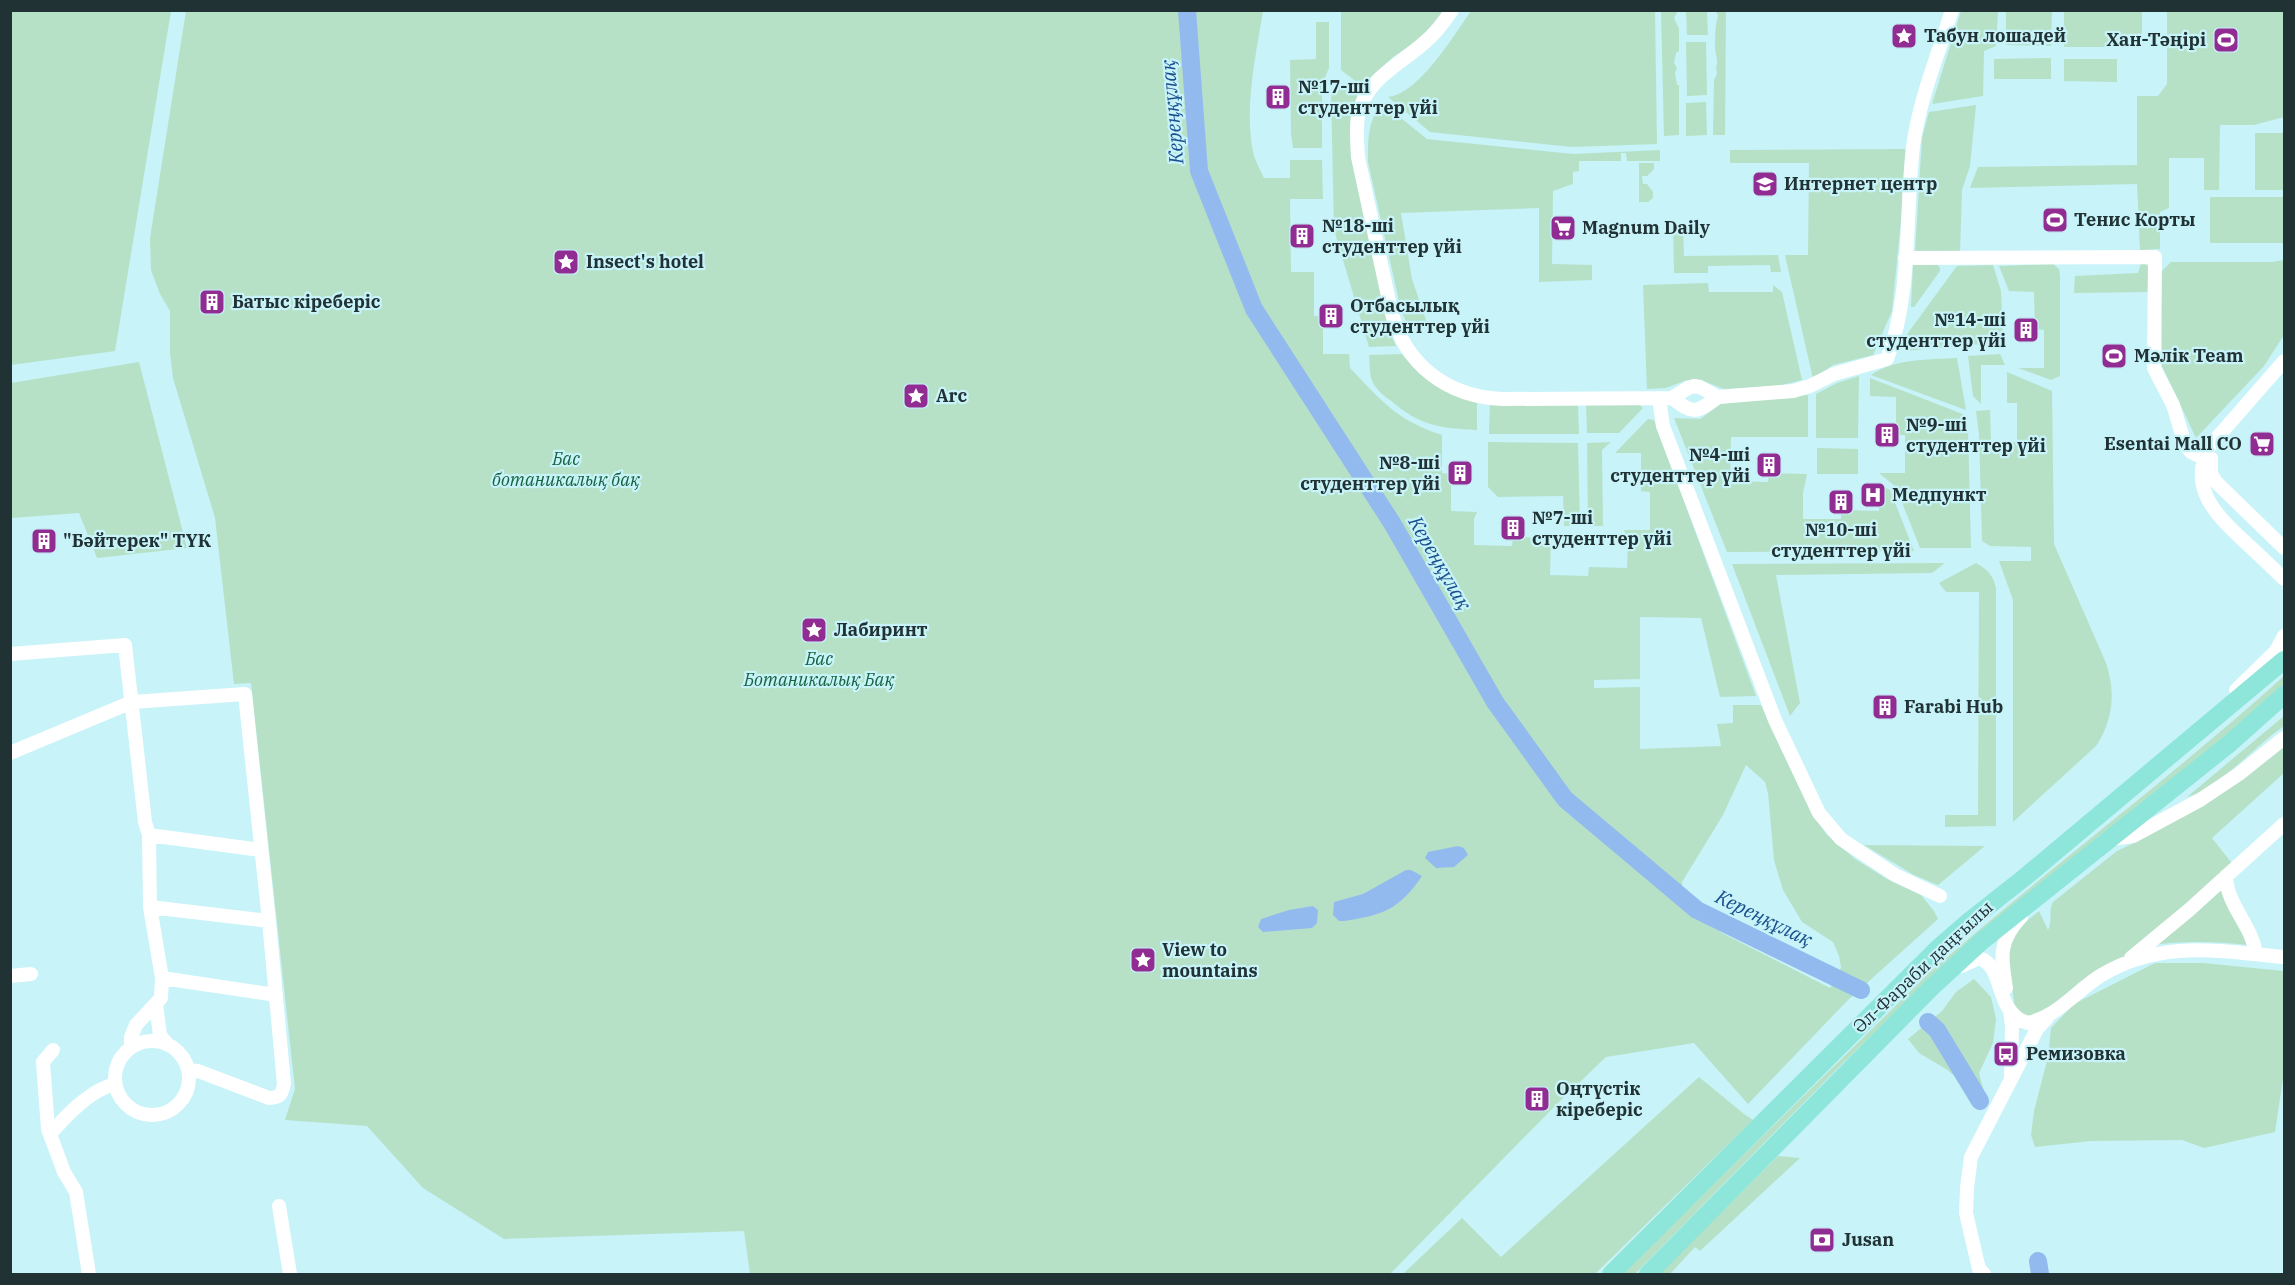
<svg xmlns="http://www.w3.org/2000/svg" width="2295" height="1285" font-family="'IBM Plex Serif',serif">
  <style>
    .green { fill: #b6e1c7; fill-rule: evenodd }
    .water { fill: #92baef }
    .lines { fill: none; stroke-linecap: round; stroke-linejoin: round }
    .river { stroke: #92baef; stroke-width: 18 }
    .minor { stroke: #fff; stroke-width: 14 }
    .major { stroke: #8ee6da; stroke-width: 18 }
    .labels { text-anchor: middle; stroke-width: 4.5; stroke-linejoin: round; paint-order: stroke }
    .poi-label { font-size: 18px; font-weight: bold; fill: #213235; stroke: #c7f3f9; text-anchor: start }
    .park-label { font-size: 18px; font-style: italic; fill: #176441; stroke: #c7f3f9 }
    .street-label { font-size: 18px; fill: #213235; stroke: #c7f3f9 }
    .water-label { font-size: 20px; font-style: italic; fill: #1a4f8e; stroke: #c7f3f9 }
  </style>
  <rect width="100%" height="100%" fill="#c7f3f9"/>
  <path class="green" d="M10,11h161l-56,340 -104,14z
    M186,11h1077c-7,44 -19,95 -10,141 2,9 7,17 11,26h26v-18h32l1,39h-33l1,73h23v44h9v38h26l1,14c32,33 46,52 92,67v38l9,1v37l26,1 -3,7v26l38,1 1,-9 38,1 -1,37 38,1 1,-9 38,1 1,-26 -4,-12h26v-38l-9,-1v-38h-26l33,-34 6,1 102,276 -36,1 -19,-79 -61,-1v62l-46,1v8l46,-1v62l81,-3 -4,-22 16,-1v-18h28l50,107 16,23 28,24 32,20 34,16 13,16 4,8 -90,81 -100,104 -54,-61 -88,14 -47,45 -169,172h-640l-6,-43 -240,8 -81,-51 -56,-62 -82,-6 10,-31 -44,-406 -17,1 -19,-166 -42,-140 -3,-25v-42l-10,-17 -9,-24 -1,-32zM1746,765l19,17 3,11 6,67 9,30 19,32 31,20 6,14 2,11 -2,8 -9,13 -106,-54 -36,-23 -5,-8 -1,-21 41,-67z
    M1341,11h104l-18,23 -34,23 -31,29 -21,-16z
    M1471,11h184l2,133 -85,3 -142,-15 -42,-35c31,-3 66,-62 83,-86z
    M1661,11h15l1,2 -3,5 5,11v22l-3,2 -2,10 3,5 -2,5 2,12h2v50l-15,1z
    M1686,11h21l1,24h-21z
    M1716,11h10l-1,124h-12l1,-55 3,-6 -1,-7c3,-6 -1,-12 -1,-20 0,-11 0,-20 3,-31z
    M1961,11h37l-2,35 -12,5 -1,45 -51,8z
    M2006,11h46l-1,35 -45,-1z
    M2064,11h78v36h-78z
    M2167,11h117v106l-30,8h-34l-1,65h-15v-32h-35v50l-9,4v37l-20,1 -3,-66 -167,4 8,-21 159,-2v-69h21l9,-12z
    M1316,22h13v46l-7,16v64h-29l-2,-14 -1,-74 26,-1z
    M1686,42h20l1,53 -20,1z
    M2051,58v21h-57v-20z
    M2064,59h53v23l-53,-1z
    M1336,79l23,18 -8,34v17l39,184 6,14 -27,1 -35,-117 -3,-138z
    M1381,102l46,37 146,15 87,-4v11h-33l-1,-8h-5v8h-42v10l-6,1v12l-20,7 -1,73 40,1v15l-53,2v-74l-138,5 11,66 15,44 -18,5 -8,-18 -33,-148c0,-25 0,-38 13,-60z
    M1706,102l1,33 -21,1v-33z
    M1976,105l-6,61 -8,24 -2,62 -45,1 7,-115 7,-26z
    M2255,133h29v57h-29z
    M1902,149l6,1 -16,161 -19,44 -40,10 -20,14 -28,-124h23l1,-92h-79v-13z
    M1639,163h15v6l-7,7h-5l1,8h4l6,8v6l-5,4h-9z
    M2210,197h74v46h-74z
    M1673,227h10l1,29 94,-1 3,17h-10l-1,-7 -62,1v7h-34z
    M2284,260v75l-20,31 -68,72 -34,-72 -1,-94 10,-10h101z
    M2141,263h3l6,5v24l-76,1 1,-17 63,-3z
    M1913,264h24l3,4v3l-26,36h-3z
    M2053,264l6,5 1,6v101l-9,4 -33,-12h26v-38l-9,-1 -1,-37 -25,-1 -10,-25z
    M1993,265l8,26 2,51 -97,9 -1,-14 52,-71z
    M1708,283l1,9h64v-7l9,7 20,88 -24,6 -54,3 -23,-9h-14l-21,8 -19,1 -4,-104z
    M1402,354c21,24 45,38 75,48v28c-38,-2 -57,-4 -87,-30 -6,-4 -13,-10 -17,-17 -4,-8 -3,-19 -4,-28z
    M2000,354l5,11h-24v39l-8,-8 -5,-40z
    M1957,358l9,52 -95,-35c25,-17 56,-15 86,-17z
    M139,362l48,186 -90,10 -18,-45 -68,5v-135z
    M2007,372l45,19 2,153 52,119c10,30 7,57 -10,83l-83,76v-222l-14,-39h32v-14l-41,-1 -8,-5 -3,-107 -3,-23 14,-1 1,32h26v-39h-10z
    M1859,376l-1,62h-42v-44l21,-11z
    M1870,378l95,37 3,14 3,119h-51l-24,-61 -17,-14h26v-38h-9v-38l-26,-1z
    M1808,395v42h-77l-1,44 38,1 1,-9 38,1 -4,19v26h38v-9l38,1 1,-26 10,5 24,61 -187,1 -53,-134 26,1 21,-15z
    M1490,403l88,1 1,30h-90z
    M1586,404h52l5,4 -24,25h-32z
    M1488,442l90,1 2,83h-16l-1,-30 -65,1 -10,-10z
    M1611,442l-9,8 1,76h-15l-1,-83z
    M1817,448l41,1v25h-41z
    M1945,563l-13,10 -156,2 24,128 -10,13 -58,-152z
    M1976,563c12,7 17,12 20,25v238l-51,1v-12h33l1,-223h-33l-7,-9z
    M2284,676v12l-351,288 -98,95 -200,203h-13l307,-301c116,-102 241,-194 355,-297z
    M2284,716v10c-28,19 -66,63 -97,71z
    M2284,744v29l-72,65 22,28 -45,44 -132,99 -31,9 -11,-10 -7,-48v-19l14,-16 17,-14 9,19c5,-10 0,-19 5,-28l64,-51 17,-8z
    M1864,845l121,1 -47,39 -24,-10z
    M2220,887l9,23 17,25 3,10c-34,-3 -67,-5 -102,1z
    M2155,963h48l81,8v101l-9,60 -71,16 -22,-8 -91,1 -56,6 -4,-12 3,-24 14,-54 3,-29 23,-24z
    M1974,979l17,18 5,22 -3,24 -14,30 8,30 -41,-34 -27,-16 -11,-14 34,-28 14,-19z
    M1699,1077l45,37 9,6 -158,154h-192l59,-56 39,39z
    M1778,1156l22,2 -100,93 -5,-4 -25,27h-11z"/>
  <path class="water" d="M1458,846l6,2 4,7 -14,12 -18,1 -11,-10 3,-6z
    M1406,870h5l11,6c-23,34 -39,39 -78,45h-5l-6,-6 1,-13 29,-8z
    M1313,906l5,4 -1,13 -5,5 -49,4 -5,-5 3,-8 28,-9z"/>
  <g class="lines">
    <path class="river" d="M1187,10l12,161 55,138 138,214 103,179 70,97 132,111 164,80
      M1928,1022l9,8 43,71
      M2038,1261l2,13"/>
    <path class="minor" d="M1452,10c-8,12 -16,23 -27,32 -25,23 -60,37 -67,74 -2,14 -1,27 0,41l33,153c13,54 56,87 112,89l169,-1 16,-10 6,-2 6,1 18,10 75,-6 17,-5 24,-12 53,-15c25,-64 18,-144 26,-212 6,-47 25,-92 39,-137
      M1905,258l250,-1 -1,111 19,37 12,39 6,8 12,6
      M2284,361l-75,86c-21,41 7,68 35,94 14,13 27,25 40,38
      M1659,398l4,28 112,294 44,93 22,26 54,36 45,21
      M1672,398c22,17 24,15 46,-1
      M2211,458v16l5,8 68,66
      M10,654l115,-9 20,177 4,13 1,72 12,71 -1,20 -25,27 -5,12v10
      M2236,690l40,-39 8,-15
      M10,753l122,-51 113,-8 24,227 15,163c-2,10 -4,14 -15,14l-71,-27 -10,-1
      M149,835l112,15
      M2111,839l22,-3 67,-36 39,-26 45,-36
      M2226,876c1,30 26,49 30,78
      M150,907l119,14
      M2131,958l58,-48 95,-86
      M1962,966l17,-8c27,9 14,53 48,65 29,-5 49,-32 73,-47 60,-37 119,-25 184,-19
      M10,976l21,-2
      M162,978l114,17
      M2006,988c-5,-30 -8,-47 15,-71
      M156,1004l4,31 8,10
      M2010,1010l2,16 -1,52
      M115 1078a37 37 0 1 1 74 0a37 37 0 1 1-74 0Z
      M53,1050l-10,12 5,67 16,43 12,20 13,82
      M50,1134c17,-19 40,-44 65,-50
      M279,1206l11,68
      M1984,1274l-5,-5 -13,-56 1,-25 4,-31 66,-128 10,-11"/>
    <path class="major" d="M1611,1274l326,-325 31,-27 57,-45 259,-217
      M1648,1274l283,-286 51,-47 247,-197 55,-49"/>
  </g>
  <defs>
    <g id="sight-square" transform="scale(1.35)"><rect x="-9" y="-9" width="18" height="18" rx="4" fill="#912c92" stroke="#c7f3f9"/><path d="M0-6L1.8-2.2L6-1.7L2.9 1.2L3.7 5.4L0 3.3L-3.7 5.4L-2.9 1.2L-6-1.7L-1.8-2.2Z" fill="#fff"/></g>
    <g id="stadium-square" transform="scale(1.35)"><rect x="-9" y="-9" width="18" height="18" rx="4" fill="#912c92" stroke="#c7f3f9"/><path d="M0-5a6.5 5 0 1 0 0 10a6.5 5 0 1 0 0-10ZM-3.5-1.8h7v3.6h-7Z" fill="#fff"/></g>
    <g id="building-square" transform="scale(1.35)"><rect x="-9" y="-9" width="18" height="18" rx="4" fill="#912c92" stroke="#c7f3f9"/><path d="M-4-6H4V6H1V3H-1V6H-4ZM-2.5-4.3h1.7v1.8h-1.7ZM.8-4.3h1.7v1.8H.8ZM-2.5-1h1.7V.8h-1.7ZM.8-1h1.7V.8H.8Z" fill="#fff"/></g>
    <g id="university-square" transform="scale(1.35)"><rect x="-9" y="-9" width="18" height="18" rx="4" fill="#912c92" stroke="#c7f3f9"/><path d="M0-5L7-2L0 1L-7-2ZM-4 1L0 2.5L4 1V4Q0 6-4 4Z" fill="#fff"/></g>
    <g id="supermarket-square" transform="scale(1.35)"><rect x="-9" y="-9" width="18" height="18" rx="4" fill="#912c92" stroke="#c7f3f9"/><path d="M-6-5.5h2.5l.6 2H6L4.5 2H-2.5L-4.4-4H-6ZM-1.5 3.2a1.3 1.3 0 1 0 .1 0ZM3 3.2a1.3 1.3 0 1 0 .1 0Z" fill="#fff"/></g>
    <g id="hospital-square" transform="scale(1.35)"><rect x="-9" y="-9" width="18" height="18" rx="4" fill="#912c92" stroke="#c7f3f9"/><path d="M-5-5h3v3.5h4V-5h3V5h-3V1.5h-4V5h-3Z" fill="#fff"/></g>
    <g id="bus-square" transform="scale(1.35)"><rect x="-9" y="-9" width="18" height="18" rx="4" fill="#912c92" stroke="#c7f3f9"/><path d="M-5-6H5V4H4V6H2V4H-2V6H-4V4H-5ZM-3.5-4V0h7V-4ZM-3.5 1.2v1.5H-2V1.2ZM2 1.2v1.5H3.5V1.2Z" fill="#fff"/></g>
    <g id="bank-square" transform="scale(1.35)"><rect x="-9" y="-9" width="18" height="18" rx="4" fill="#912c92" stroke="#c7f3f9"/><path d="M-6-4H6V4H-6ZM0-2.3a2.3 2.3 0 1 0 0 4.6a2.3 2.3 0 1 0 0-4.6Z" fill="#fff"/></g>
  </defs>
  <g fill-rule="evenodd">
    <use href="#sight-square" x="1904" y="36"/>
    <use href="#stadium-square" x="2226" y="40"/>
    <use href="#building-square" x="1278" y="97"/>
    <use href="#university-square" x="1765" y="184"/>
    <use href="#stadium-square" x="2055" y="220"/>
    <use href="#supermarket-square" x="1563" y="228"/>
    <use href="#building-square" x="1302" y="236"/>
    <use href="#sight-square" x="566" y="262"/>
    <use href="#building-square" x="212" y="302"/>
    <use href="#building-square" x="1331" y="316"/>
    <use href="#building-square" x="2026" y="330"/>
    <use href="#stadium-square" x="2114" y="356"/>
    <use href="#sight-square" x="916" y="396"/>
    <use href="#building-square" x="1887" y="435"/>
    <use href="#supermarket-square" x="2262" y="444"/>
    <use href="#building-square" x="1769" y="465"/>
    <use href="#building-square" x="1460" y="473"/>
    <use href="#hospital-square" x="1873" y="495"/>
    <use href="#building-square" x="1841" y="502"/>
    <use href="#building-square" x="1513" y="528"/>
    <use href="#building-square" x="44" y="541"/>
    <use href="#sight-square" x="814" y="630"/>
    <use href="#building-square" x="1885" y="707"/>
    <use href="#sight-square" x="1143" y="960"/>
    <use href="#bus-square" x="2006" y="1054"/>
    <use href="#building-square" x="1537" y="1099"/>
    <use href="#bank-square" x="1822" y="1240"/>
  </g>
  <g class="labels">
    <g class="poi-label">
      <text x="1924" y="42">Табун лошадей</text>
      <text x="2206" y="46" text-anchor="end">Хан-Тәңірі</text>
      <text x="1298" y="93">№17-ші<tspan x="1298" dy="21">студенттер үйі</tspan></text>
      <text x="1784" y="190">Интернет центр</text>
      <text x="2074" y="226">Тенис Корты</text>
      <text x="1322" y="232">№18-ші<tspan x="1322" dy="21">студенттер үйі</tspan></text>
      <text x="1582" y="234">Magnum Daily</text>
      <text x="586" y="268">Insect's hotel</text>
      <text x="232" y="308">Батыс кіреберіс</text>
      <text x="1350" y="312">Отбасылық<tspan x="1350" dy="21">студенттер үйі</tspan></text>
      <text x="2006" y="326" text-anchor="end">№14-ші<tspan x="2006" dy="21">студенттер үйі</tspan></text>
      <text x="2134" y="362">Мәлік Team</text>
      <text x="936" y="402">Arc</text>
      <text x="1906" y="431">№9-ші<tspan x="1906" dy="21">студенттер үйі</tspan></text>
      <text x="2242" y="450" text-anchor="end">Esentai Mall СО</text>
      <text x="1750" y="461" text-anchor="end">№4-ші<tspan x="1750" dy="21">студенттер үйі</tspan></text>
      <text x="1440" y="469" text-anchor="end">№8-ші<tspan x="1440" dy="21">студенттер үйі</tspan></text>
      <text x="1892" y="501">Медпункт</text>
      <text x="1532" y="524">№7-ші<tspan x="1532" dy="21">студенттер үйі</tspan></text>
      <text x="1841" y="536" text-anchor="middle">№10-ші<tspan x="1841" dy="21">студенттер үйі</tspan></text>
      <text x="63" y="547">"Бәйтерек" ТҮК</text>
      <text x="834" y="636">Лабиринт</text>
      <text x="1904" y="713">Farabi Hub</text>
      <text x="1162" y="956">View to<tspan x="1162" dy="21">mountains</tspan></text>
      <text x="2026" y="1060">Ремизовка</text>
      <text x="1556" y="1095">Оңтүстік<tspan x="1556" dy="21">кіреберіс</tspan></text>
      <text x="1842" y="1246">Jusan</text>
    </g>
    <g class="park-label">
      <text x="566" y="465">Бас<tspan x="566" dy="21">ботаникалық бақ</tspan></text>
      <text x="819" y="665">Бас<tspan x="819" dy="21">Ботаникалық Бақ</tspan></text>
    </g>
    <g class="street-label">
      <text transform="translate(1923 967) rotate(-43)" y="6">Әл-Фараби даңғылы</text>
    </g>
    <g class="water-label">
      <text transform="translate(1172 112) rotate(-95)" y="7">Кереңқұлақ</text>
      <text transform="translate(1440 563) rotate(60)" y="7">Кереңқұлақ</text>
      <text transform="translate(1764 918) rotate(26)" y="7">Кереңқұлақ</text>
    </g>
  </g>
  <rect width="2295" height="1285" fill="none" stroke="#213235" stroke-width="24"/>
</svg>
